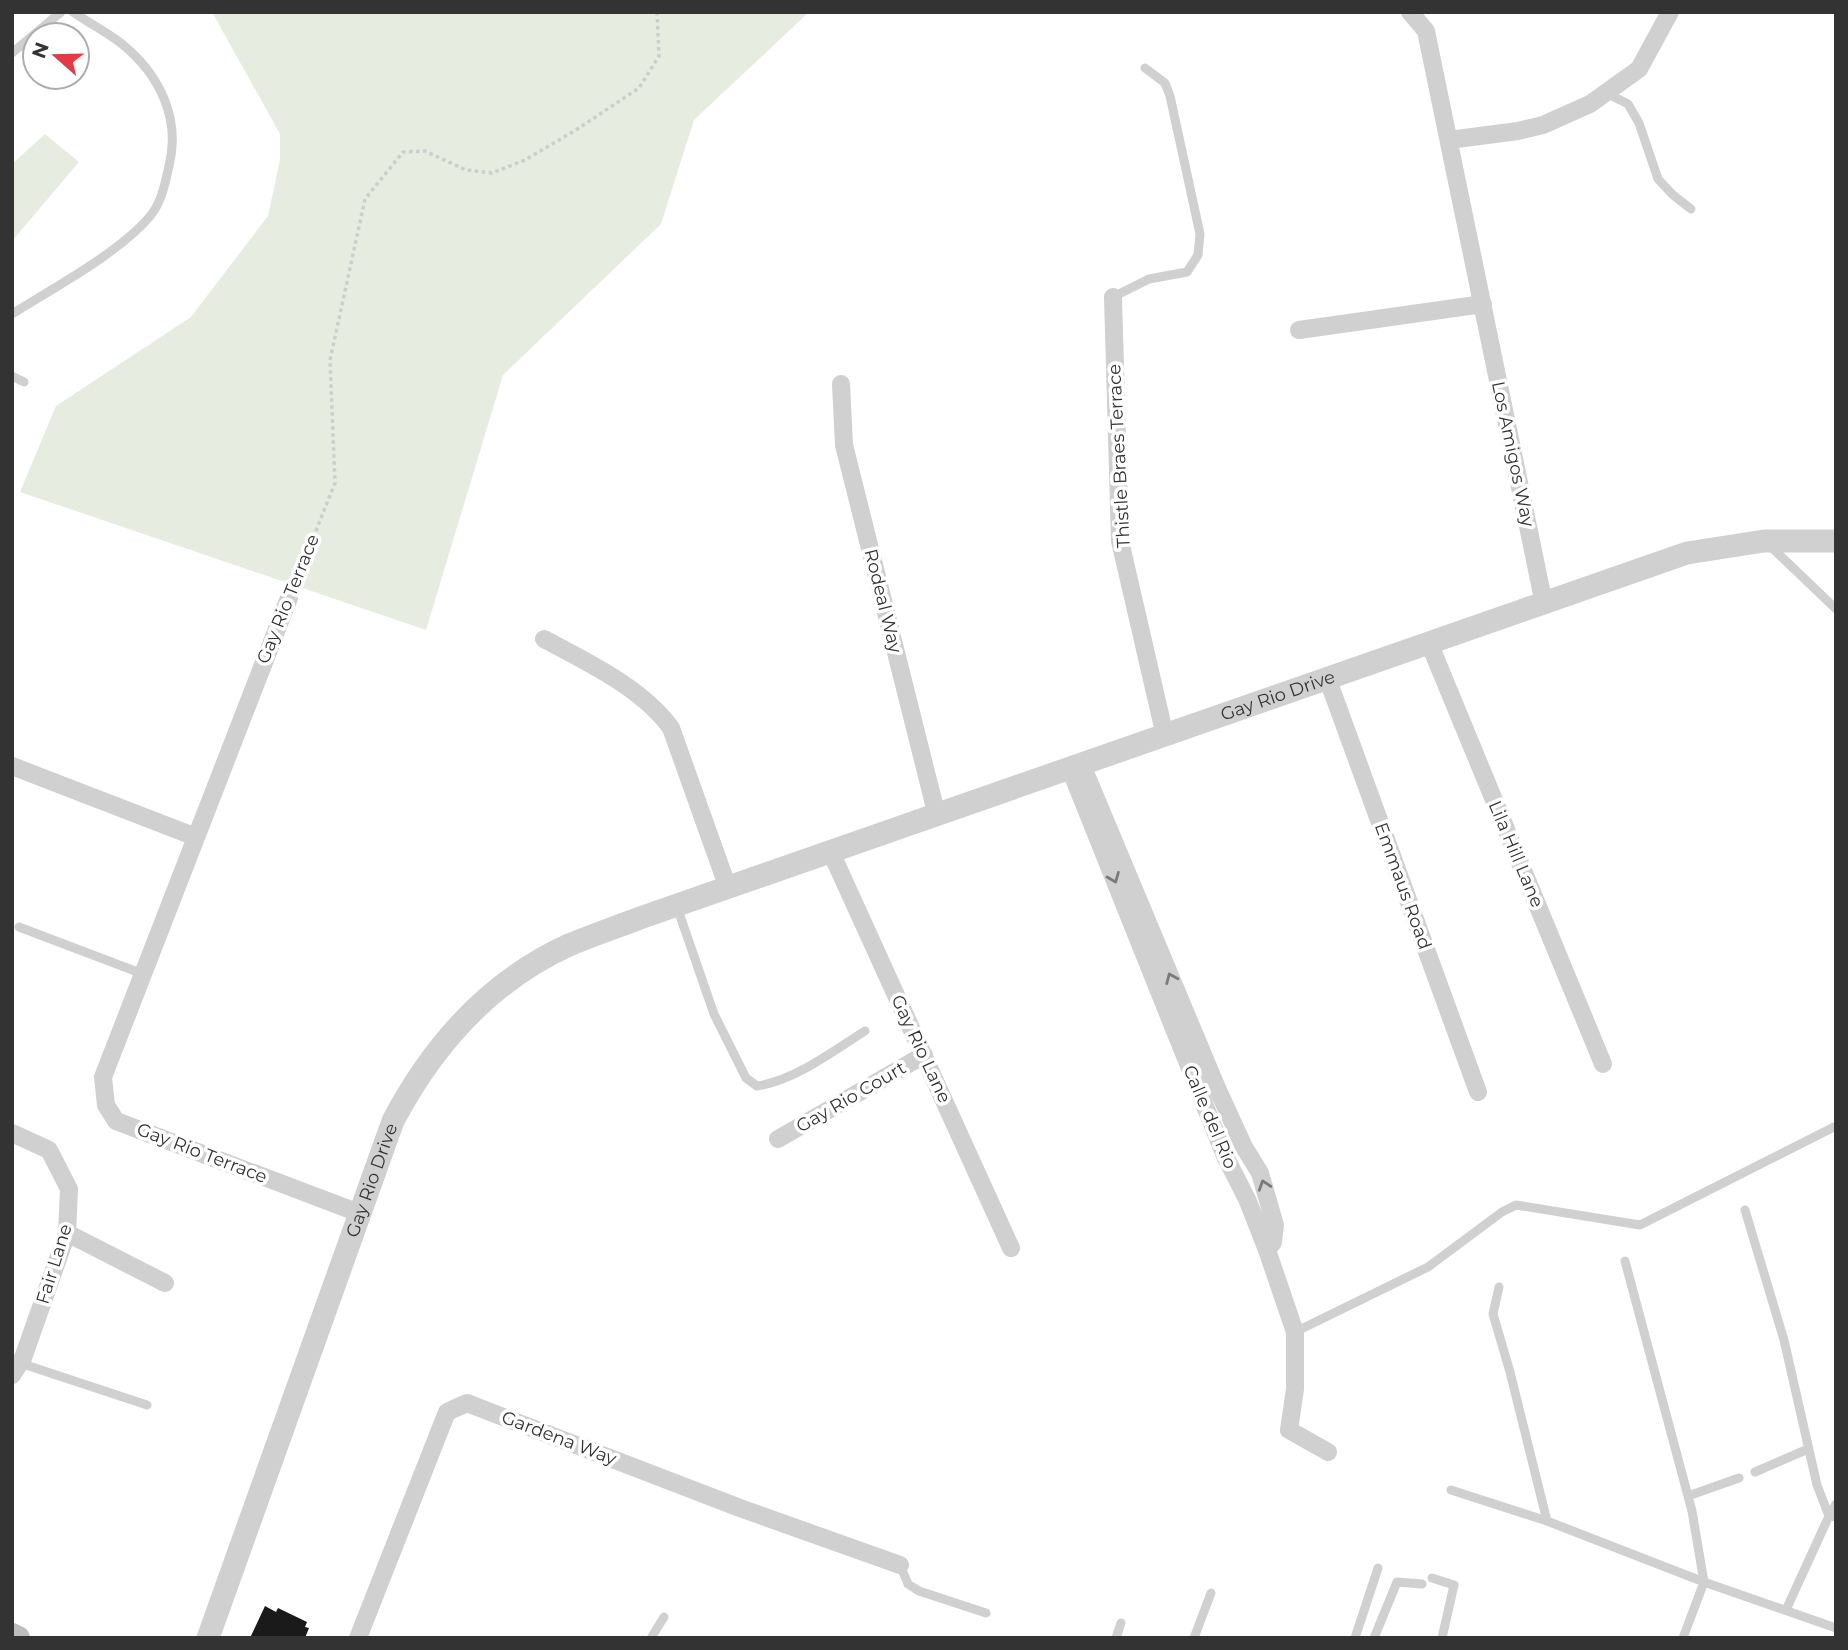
<svg xmlns="http://www.w3.org/2000/svg" width="1848" height="1650" font-family="Montserrat,sans-serif">
  <style>
    .green { fill: #e6ecdf }
    .building { fill: #1a1a1a }
    .lines { fill: none; stroke-linecap: round; stroke-linejoin: round }
    .path { stroke: #cdcdcd; stroke-width: 3.5; stroke-dasharray: 3.5 3.5; stroke-linecap: butt }
    .service { stroke: #d0d0d0; stroke-width: 9 }
    .minor { stroke: #d0d0d0; stroke-width: 18 }
    .tertiary { stroke: #d0d0d0; stroke-width: 23 }
    .secondary { stroke: #bdbdbd; stroke-width: 24 }
    .oneway { stroke: #7a7a7a }
    .labels { text-anchor: middle; stroke-width: 7; stroke-linejoin: round; paint-order: stroke }
    .street-label { font-size: 18px; fill: #333; stroke: #fff }
  </style>
  <rect width="100%" height="100%" fill="#fff"/>
  <path class="green" d="M212,12h597l-115,108 -33,104 -158,151 -77,255 -406,-138 36,-86 135,-89 77,-101 12,-56v-26z
    M45,134l34,28 -67,79v-77z"/>
  <path class="building" d="M265,1606l11,6 2,-4 29,14 -2,5 4,1 -4,10h-55z"/>
  <g class="lines">
    <path class="path" d="M295,583l40,-100 -5,-123 35,-161 38,-47 22,-1 41,19 26,3 33,-13 51,-30 63,-42 20,-32 -2,-44"/>
    <path class="service" d="M12,53l49,-41
      M1608,94l20,10 11,19 19,56 15,16 18,14
      M1113,297l36,-18 38,-7 11,-17 2,-21 -30,-138 -5,-13 -20,-15
      M12,314c41,-26 109,-62 139,-99 11,-14 14,-32 18,-49 12,-48 -10,-92 -47,-122 -15,-12 -33,-21 -49,-32
      M12,376l12,6
      M1769,545l67,64
      M677,907l37,107 32,64 11,8c37,-5 76,-35 108,-55
      M19,927l124,47
      M1745,1210l39,130 33,145 12,31 -43,94
      M1625,1261l67,250 12,71 -21,56
      M1499,1287l-6,27 17,58 37,149
      M1295,1332l133,-65 74,-55 14,-7 124,20 196,-99
      M20,1363l127,42
      M1755,1472l53,-23
      M1451,1490l96,31 157,61 132,46
      M1688,1496l51,-18
      M1836,1504l-7,12 7,1
      M900,1565l8,19 11,7 67,22
      M1432,1578l22,7 -12,53
      M651,1638l13,-21
      M1116,1638l5,-15
      M1194,1638l17,-45
      M1355,1638l23,-70
      M1374,1638l23,-56 25,2"/>
    <path class="minor" d="M1410,12l16,19 118,573
      M1449,140l69,-9 25,-6 47,-21 49,-35 31,-57
      M1113,297l7,244 45,195
      M1299,330l184,-26
      M841,384l3,61 93,371
      M289,598l-186,479 3,28 10,16 243,92
      M544,639c43,23 98,49 127,89l57,160
      M1430,645l173,419
      M1328,680l150,412
      M1082,765l135,323 27,59 16,26 15,52 -2,17 -6,8
      M12,766l184,71
      M1070,769l155,387 22,43 20,51 28,82v57l-6,41 39,22
      M830,850l181,398
      M12,1133l37,17 20,39 -2,44 -44,125 -11,17
      M778,1139l146,-84
      M67,1233l98,50
      M358,1638l89,-226 20,-9 273,105 160,57"/>
    <path class="tertiary" id="s1" d="M208,1638l185,-517c40,-76 97,-140 176,-176 23,-10 48,-18 71,-27l1047,-365 77,-12h72"/>
    <path class="secondary" d="M12,1635l6,3"/>
  </g>
  <defs><path id="oneway-chevron" d="M-2-3.5L2.5 0L-2 3.5" fill="none" stroke-width="1.6" stroke-linecap="round" stroke-linejoin="round" transform="scale(1.75)"/></defs>
  <g class="oneway">
    <use href="#oneway-chevron" transform="translate(1114 878) rotate(68)"/>
    <use href="#oneway-chevron" transform="translate(1171 978) rotate(-113)"/>
    <use href="#oneway-chevron" transform="translate(1264 1185) rotate(-108)"/>
  </g>
  <g class="labels">
    <g class="street-label">
      <text transform="translate(1513 454) rotate(78)" y="6">Los Amigos Way</text>
      <text transform="translate(1119 456) rotate(-93)" y="6">Thistle Braes Terrace</text>
      <text transform="translate(288 599) rotate(-68)" y="6">Gay Rio Terrace</text>
      <text transform="translate(883 601) rotate(76)" y="6">Rodeal Way</text>
      <text dy="6" stroke="none"><textPath href="#s1" startOffset="1554">Gay Rio Drive</textPath></text>
      <text transform="translate(1516 854) rotate(67)" y="6">Lila Hill Lane</text>
      <text transform="translate(1403 886) rotate(70)" y="6">Emmaus Road</text>
      <text transform="translate(921 1049) rotate(65)" y="6">Gay Rio Lane</text>
      <text transform="translate(851 1097) rotate(-30)" y="6">Gay Rio Court</text>
      <text transform="translate(1210 1117) rotate(67)" y="6">Calle del Rio</text>
      <text transform="translate(202 1153) rotate(21)" y="6">Gay Rio Terrace</text>
      <text dy="6" stroke="none"><textPath href="#s1" startOffset="486">Gay Rio Drive</textPath></text>
      <text transform="translate(54 1264) rotate(-73)" y="6">Fair Lane</text>
      <text transform="translate(559 1438) rotate(21)" y="6">Gardena Way</text>
    </g>
  </g>
  <rect width="1848" height="1650" fill="none" stroke="#333333" stroke-width="28"/>
  <g transform="translate(56 56) rotate(290)"><circle r="33" fill="#ffffff" stroke="#adadad" stroke-width="2"/>
  <path d="M0-5L12 26L0 18L-12 26Z" fill="#e63946"/>
  <text y="-10" font-size="19" font-weight="bold" text-anchor="middle" fill="#333333">N</text>
  </g>
</svg>
